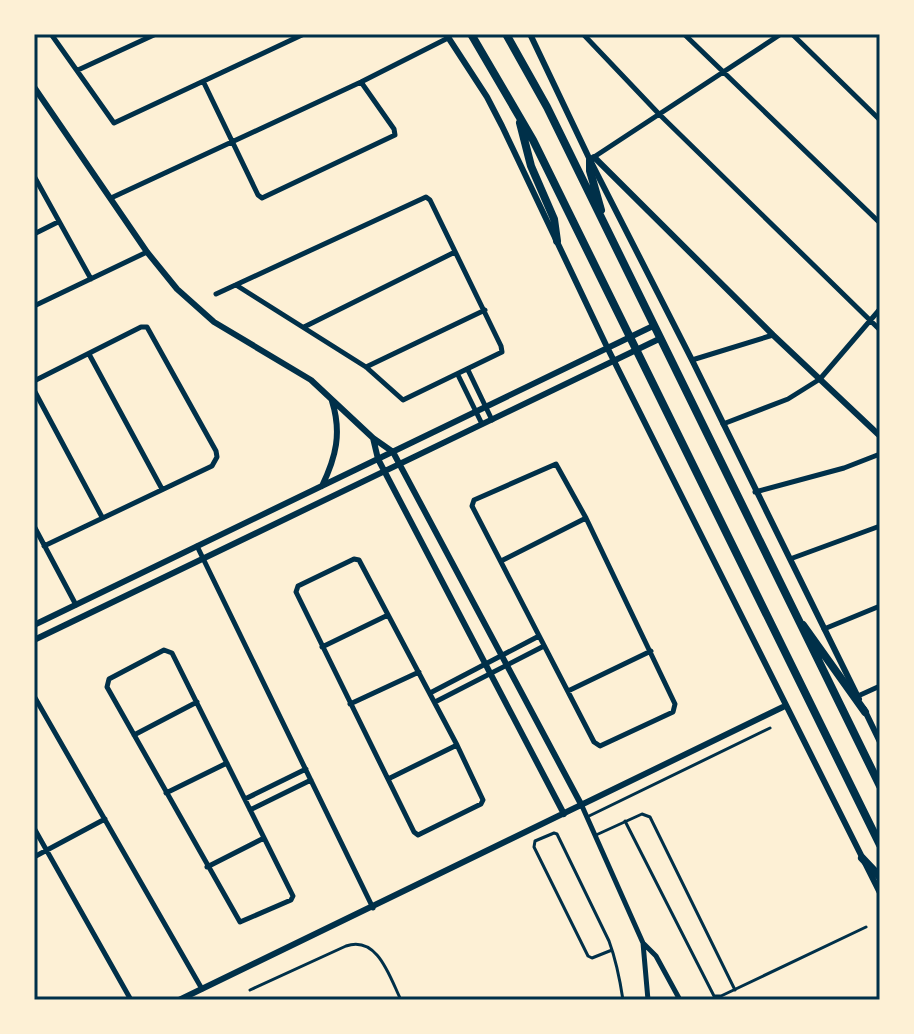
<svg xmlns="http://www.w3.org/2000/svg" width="914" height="1034" font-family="'Work Sans',sans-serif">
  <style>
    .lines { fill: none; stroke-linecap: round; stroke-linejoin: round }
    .service { stroke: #003049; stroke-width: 3 }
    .minor { stroke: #003049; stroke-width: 5 }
    .tertiary { stroke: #003049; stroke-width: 6 }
    .primary { stroke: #003049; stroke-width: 8 }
    .neatline { fill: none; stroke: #003049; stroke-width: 3 }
  </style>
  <rect width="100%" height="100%" fill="#fdf0d5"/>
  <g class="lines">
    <path class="service" d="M587,817l183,-89
      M625,821l89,175h7l145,-69
      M596,835l46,-21 8,3 85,173
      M612,950l-20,8 -4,-2 -54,-109 1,-6 19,-8 3,1 52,107c7,19 11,39 14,59
      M250,990l96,-44c32,-11 44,32 55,54"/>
    <path class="minor" d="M51,34l63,89 190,-89
      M583,34l76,80 221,216
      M684,34l196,189
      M792,34l88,86
      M78,70l78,-36
      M204,83l54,112 4,3 133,-63 -1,-6 -33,-47
      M594,157l187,-123
      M34,176l57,103
      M111,198l250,-116 87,-44
      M34,234l24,-12
      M216,294l210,-97 4,3 71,146 1,6 -99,48 -37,-33 -130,-82
      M34,306l113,-54
      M304,327l151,-75
      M89,354l73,135
      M692,360l81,-25
      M366,367l119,-57
      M468,370l24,50
      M458,375l24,49
      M34,381l107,-54h6l69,124 1,6 -5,9 -168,80
      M34,390l68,127
      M723,424l65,-25 32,-20 60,-70
      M556,464l30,54 89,186 -2,8 -73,34 -6,-4 -122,-236 2,-6z
      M755,492l89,-24 36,-14
      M34,526l42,79
      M197,546l176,362
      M354,559l5,1 98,185 26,55 -2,4 -63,31 -4,-3 -118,-240 2,-6z
      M790,559l90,-33
      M501,561l85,-43
      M824,629l56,-23
      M322,647l66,-32
      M164,650l8,3 121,243 -2,4 -51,22 -133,-235 2,-8z
      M568,691l83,-40
      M430,693l109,-57
      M34,696l168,293
      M858,696l22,-10
      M435,702l109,-56
      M350,704l69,-32
      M134,735l63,-33
      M388,779l69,-34
      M166,793l61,-30
      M245,799l61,-30
      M582,806l61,137
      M250,810l61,-30
      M34,828l97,172
      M34,857l71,-38
      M207,867l57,-29
      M648,1000l-5,-57 13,13 24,44"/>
    <path class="tertiary" d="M446,34l41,63 15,29 105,221 273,546
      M530,34l60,126 102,200 167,339
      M34,87l113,165 30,37 37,33 97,58 62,58 20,14 189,354
      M590,160l4,-3 179,178 107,101
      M373,438l5,21 186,355
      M322,486c14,-29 20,-53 10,-85
      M34,625l619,-299
      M34,640l625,-301
      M864,709l16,33
      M179,1000l606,-294"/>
    <path class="primary" d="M471,34l62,106 347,705
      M506,34l41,73 333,679
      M520,123l11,43 23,53 3,22
      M590,160v11l11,39
      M803,625l62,87
      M862,858l18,19"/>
  </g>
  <rect width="914" height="1034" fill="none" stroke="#fdf0d5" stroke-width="72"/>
  <rect x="36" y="36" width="842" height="962" class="neatline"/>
</svg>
